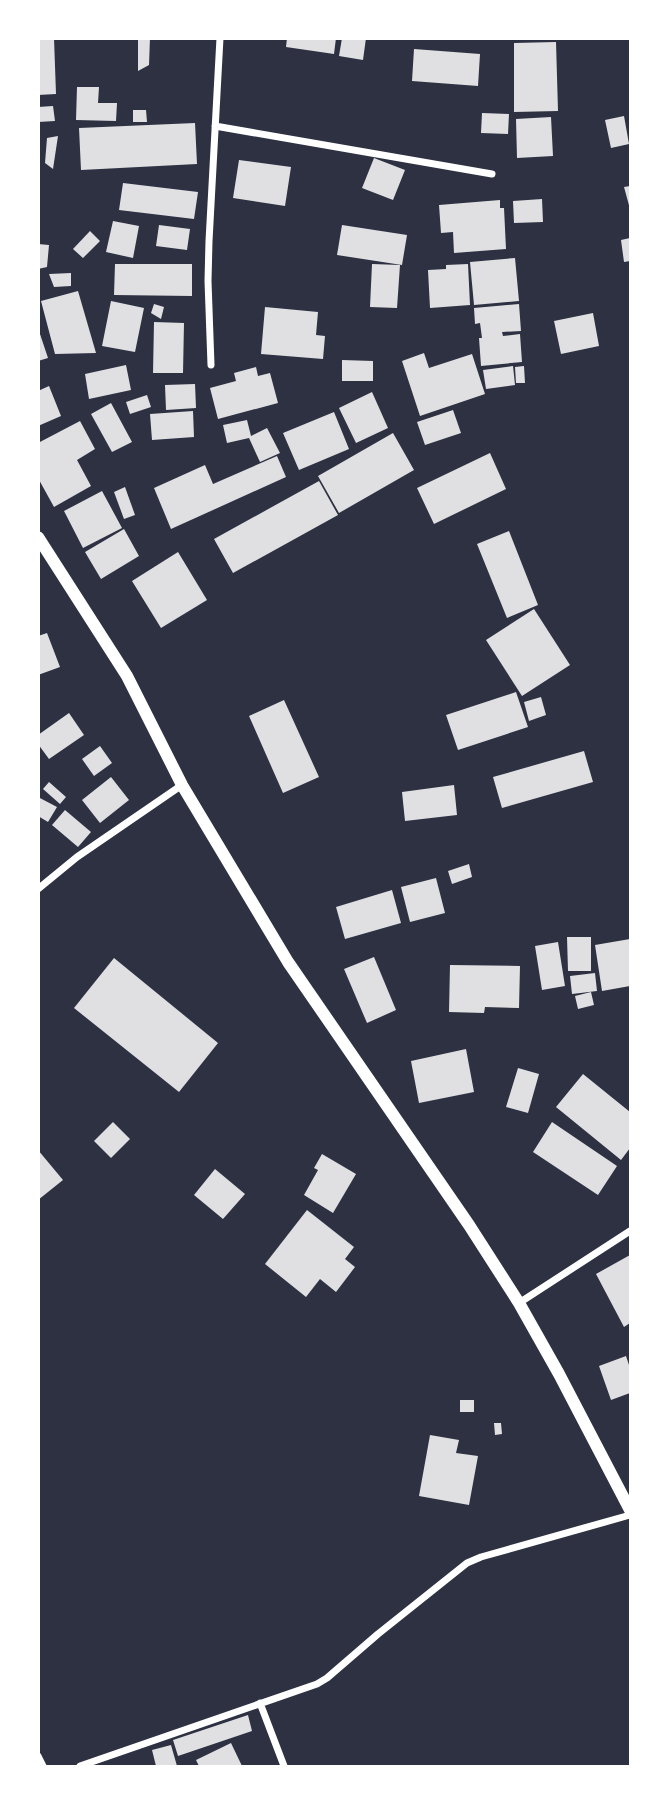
<svg xmlns="http://www.w3.org/2000/svg" width="669" height="1805" font-family="'PT Sans Narrow',sans-serif">
  <style>
    .building { fill: #e0e0e3 }
    .lines { fill: none; stroke-linecap: round; stroke-linejoin: round }
    .minor { stroke: #fff; stroke-width: 7 }
    .tertiary { stroke: #fff; stroke-width: 12 }
  </style>
  <rect width="100%" height="100%" fill="#2d3142"/>
  <path class="building" d="M38,38h16l2,56 -18,1z
    M138,38h12l-1,27 -11,6z
    M287,38h49l-2,16 -48,-7z
    M342,38h24l-3,22 -24,-4z
    M556,42l2,69 -44,1v-69z
    M414,49l66,5 -2,32 -66,-5z
    M77,87h22l-1,16h19l-1,18 -40,-1z
    M53,106l2,15 -17,1v-15z
    M133,110h13l1,12h-14z
    M482,113l27,1 -1,20 -27,-1z
    M624,116l5,28 -18,4 -6,-28z
    M551,117l2,39 -36,2 -1,-39z
    M195,123l2,41 -116,6 -2,-42z
    M58,136l-5,33 -8,-6 2,-25z
    M374,158l31,12 -12,30 -31,-12z
    M239,160l52,7 -6,39 -52,-8z
    M123,183l75,9 -4,27 -75,-9z
    M630,186v23l-6,-22z
    M542,199l1,23 -29,1 -1,-22z
    M500,200v8h4l2,41 -52,4 -1,-21 -12,1 -2,-28z
    M113,221l26,5 -6,32 -27,-6z
    M159,225l31,4 -3,21 -31,-4z
    M342,225l65,10 -5,30 -65,-10z
    M90,231l10,10 -17,17 -10,-9z
    M630,238v23l-6,1 -3,-22z
    M38,244l11,1 -2,22 -9,2z
    M515,258l4,43 -45,4 -4,-43z
    M115,264h77v32l-78,-1z
    M372,264l28,1 -3,43 -27,-1z
    M468,264l2,41 -40,3 -2,-38 18,-1v-4z
    M71,273v13l-17,1 -5,-13z
    M78,291l18,62 -41,1 -14,-53z
    M111,301l33,7 -9,44 -33,-6z
    M154,304l10,3 -3,12 -10,-6z
    M519,304l2,27 -19,1 1,4 17,-2 2,28 -41,4 -2,-28h3l-2,-15 -5,1 -1,-16z
    M265,307l53,5 -2,23 9,1 -2,23 -62,-5z
    M593,313l6,33 -38,8 -7,-33z
    M154,322l30,1 -1,50h-30z
    M38,328l10,30 -10,3z
    M424,353l5,15 43,-14 13,40 -65,22 -18,-55z
    M342,360l31,1v20h-31z
    M126,365l5,25 -42,9 -4,-25z
    M513,366l2,19 -29,4 -3,-19z
    M524,366l1,17h-9l-1,-16z
    M256,367l2,9 12,-3 8,30 -60,16 -8,-31 26,-7 -2,-8z
    M195,384l1,24 -30,2 -1,-25z
    M49,386l12,30 -23,10v-35z
    M372,392l16,36 -32,15 -17,-35z
    M147,395l4,12 -21,7 -4,-12z
    M111,403l21,39 -20,10 -21,-38z
    M453,410l8,23 -36,12 -8,-23z
    M193,411l1,26 -42,3 -2,-26z
    M334,412l15,37 -50,21 -16,-37z
    M247,420l4,16 16,-8 13,25 -20,9 -11,-24 -22,5 -4,-18z
    M80,421l15,28 -18,11 14,26 -37,21 -16,-29v-35z
    M393,433l21,37 -75,43 -21,-37z
    M490,453l16,36 -72,35 -17,-36z
    M277,456l9,21 -115,52 -17,-41 51,-23 8,19z
    M319,481l19,34 -105,58 -19,-34z
    M125,487l10,28 -11,4 -10,-27z
    M102,491l20,37 -39,20 -19,-37z
    M124,529l15,27 -38,23 -16,-27z
    M509,531l29,74 -31,13 -30,-74z
    M178,552l29,48 -46,28 -29,-47z
    M534,609l36,56 -48,31 -36,-56z
    M47,633l13,34 -22,8v-39z
    M516,692l12,35 -70,23 -12,-35z
    M541,697l5,18 -17,6 -5,-19z
    M284,700l35,77 -36,16 -34,-77z
    M69,713l15,22 -35,24 -11,-15v-9z
    M100,746l12,17 -18,13 -12,-17z
    M584,751l9,31 -91,26 -9,-31z
    M111,777l18,23 -29,23 -18,-23z
    M49,782l17,15 -6,7 -17,-15z
    M454,785l3,30 -52,6 -3,-29z
    M38,797l19,10 -9,15 -10,-6z
    M65,810l26,22 -13,15 -26,-22z
    M469,864l3,13 -20,7 -4,-13z
    M436,878l9,35 -35,9 -9,-35z
    M392,890l9,33 -56,16 -9,-32z
    M567,937h24v34h-23z
    M630,939v47l-28,5 -7,-46z
    M558,942l7,44 -23,4 -7,-44z
    M374,957l22,53 -29,13 -23,-54z
    M114,958l104,85 -39,49 -105,-84z
    M450,965l70,1 -1,42 -34,-1 -1,6 -35,-1z
    M595,973l2,18 -25,3 -2,-18z
    M591,992l3,13 -16,4 -3,-13z
    M466,1049l8,43 -55,11 -8,-42z
    M518,1068l21,6 -11,39 -22,-6z
    M583,1074l47,38v36l-9,12 -65,-53z
    M113,1122l17,17 -19,19 -17,-17z
    M552,1122l65,44 -19,29 -65,-43z
    M38,1150l25,30 -25,20z
    M322,1154l34,20 -23,39 -29,-18 14,-25 -4,-2z
    M215,1169l30,25 -22,25 -29,-24z
    M307,1210l47,37 -9,12 10,8 -19,25 -16,-13 -14,18 -41,-33z
    M630,1255v68l-6,4 -28,-53z
    M626,1356l4,12v25l-19,7 -12,-34z
    M460,1400h14v12h-14z
    M494,1423h7l1,11 -7,1z
    M430,1435l29,5 -3,13 22,3 -9,49 -50,-9z
    M248,1715l4,16 -74,25 -5,-16z
    M231,1743l11,23h-43l-3,-6z
    M171,1745l6,21h-21l-4,-16z"/>
  <g class="lines">
    <path class="minor" d="M215,126l277,48
      M211,365l-3,-84 1,-40 11,-203
      M38,889l39,-32 105,-72
      M519,1303l111,-72
      M260,1703l24,63
      M38,1756l5,10
      M80,1766l237,-82 10,-6 51,-44 89,-71 14,-6 149,-42"/>
    <path class="tertiary" d="M38,537l89,139 55,109 106,177 181,263 50,78 40,71 71,136"/>
  </g>
  <rect width="669" height="1805" fill="none" stroke="#ffffff" stroke-width="80"/>
</svg>
